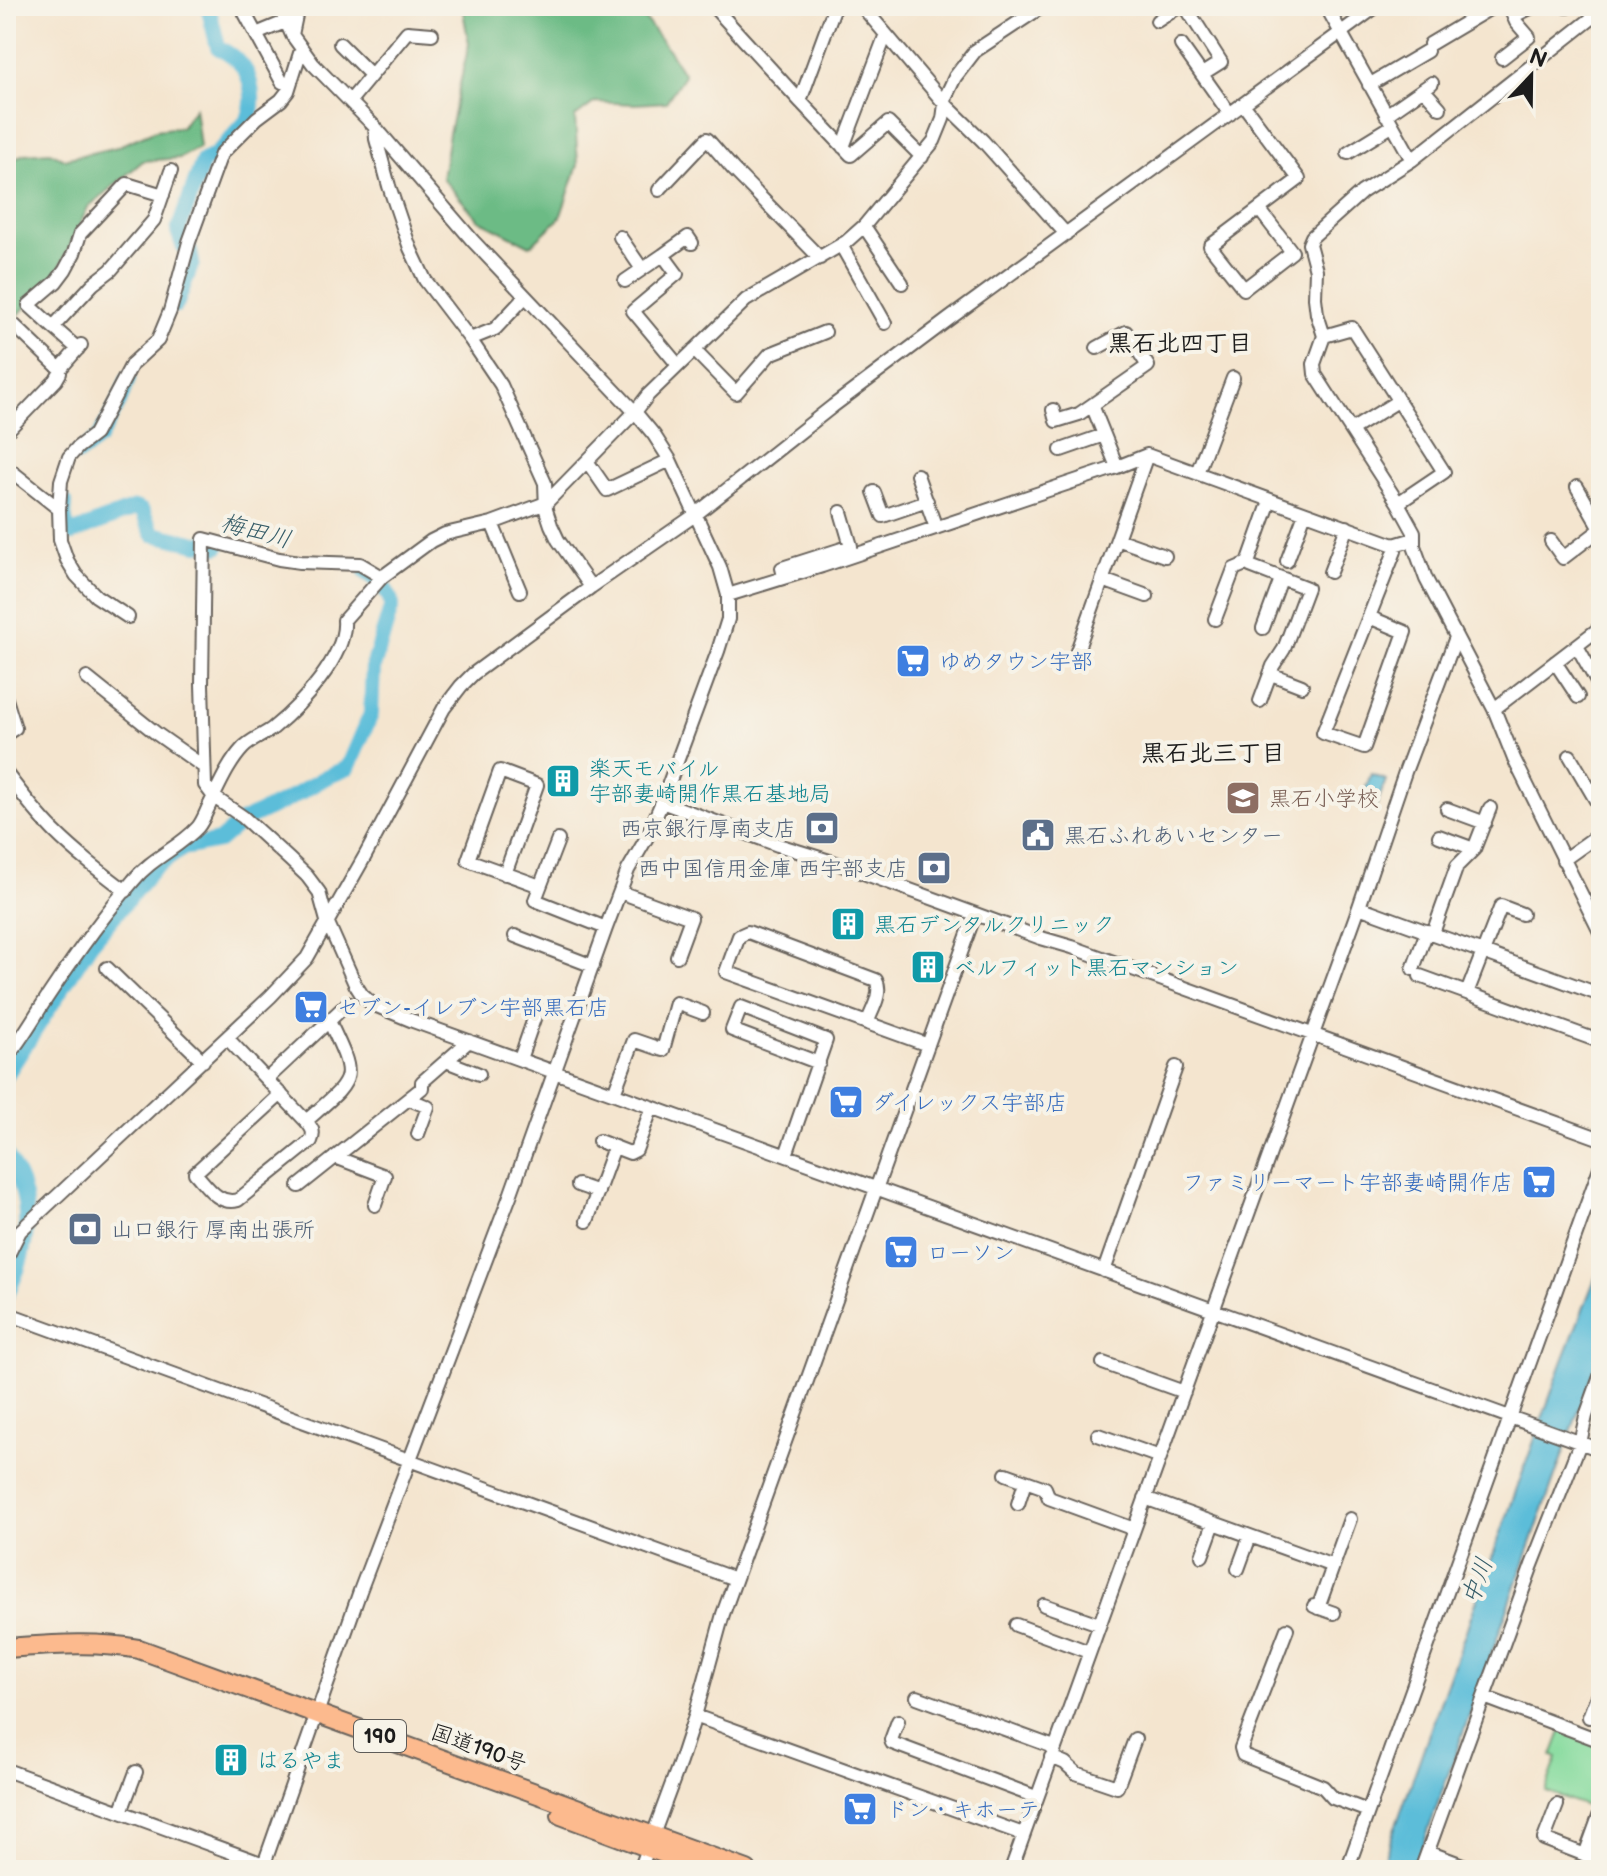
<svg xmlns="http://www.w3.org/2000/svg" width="1607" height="1876" font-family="'Balsamiq Sans','Klee One',sans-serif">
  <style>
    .green { fill: #86db9e; stroke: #517c5d; stroke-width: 2 }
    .forest { fill: #6cbb85; stroke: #446c50; stroke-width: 2 }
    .water { fill: #5bbdd9; stroke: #3c6c7a; stroke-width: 2 }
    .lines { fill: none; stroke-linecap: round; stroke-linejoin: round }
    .river { stroke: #5bbdd9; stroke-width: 16 }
    .minor-casing { stroke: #68625b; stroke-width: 16 }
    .highway-casing { stroke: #68625b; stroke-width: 22 }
    .minor { stroke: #fff; stroke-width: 12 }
    .highway { stroke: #fcba8e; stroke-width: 18 }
    .labels { text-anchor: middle; stroke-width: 8; stroke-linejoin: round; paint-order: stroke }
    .shield { fill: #f7f3e8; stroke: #5e5c59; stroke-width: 2 }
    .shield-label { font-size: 20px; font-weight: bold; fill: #1c1c1c }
    .shop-label { font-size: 22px; fill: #366cbe; stroke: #f7f3e8; text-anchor: start }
    .culture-label { font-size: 22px; fill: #0d838f; stroke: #f7f3e8; text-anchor: start }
    .education-label { font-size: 22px; fill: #785e54; stroke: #f7f3e8; text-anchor: start }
    .service-label { font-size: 22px; fill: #4e5e75; stroke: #f7f3e8; text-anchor: end }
    .street-label { font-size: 22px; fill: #1c1c1c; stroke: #f7f3e8 }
    .neighbourhood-label { font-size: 24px; font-weight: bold; fill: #1c1c1c; stroke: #f7f3e8 }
    .water-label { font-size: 24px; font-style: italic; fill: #355c68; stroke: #f7f3e8 }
  </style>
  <rect width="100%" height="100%" fill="#f7f3e8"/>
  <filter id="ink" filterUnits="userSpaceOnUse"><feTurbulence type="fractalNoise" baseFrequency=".0125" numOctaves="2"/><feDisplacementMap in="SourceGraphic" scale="16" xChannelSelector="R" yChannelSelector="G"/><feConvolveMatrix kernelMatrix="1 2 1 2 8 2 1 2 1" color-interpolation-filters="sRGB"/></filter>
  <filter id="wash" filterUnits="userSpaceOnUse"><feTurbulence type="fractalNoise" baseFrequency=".006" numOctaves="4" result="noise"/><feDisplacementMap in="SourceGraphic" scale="32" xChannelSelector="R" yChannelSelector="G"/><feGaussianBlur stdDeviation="1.8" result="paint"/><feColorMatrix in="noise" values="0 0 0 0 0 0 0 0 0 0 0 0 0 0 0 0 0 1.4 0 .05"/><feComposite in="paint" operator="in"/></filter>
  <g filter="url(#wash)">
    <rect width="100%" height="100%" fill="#f4e5cf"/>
    <path class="green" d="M1562,1729l39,14v56l-4,11 -52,-19 12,-33 -5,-2z"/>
    <path class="forest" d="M462,6h173l35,46 14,23 -18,27 -31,2 -40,-2 -20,15 3,48 -18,53 -30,28 -51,-26 -37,-42 7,-45 20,-89z
      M195,108l5,39 -20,11 -37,3 -55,46 -29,62 -53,60v-166l18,-9 26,-2 14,7 50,-11 42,-18 25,-3z"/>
    <path class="water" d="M1371,774l15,6 -12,32 -15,-6z
      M1601,1263v85l-187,522h-34l182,-507z"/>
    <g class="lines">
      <path class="river" d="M176,305l16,-42 -2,-11 -7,-7 -5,-14 25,-70c4,-2 8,-3 12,-6 5,-4 32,-33 34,-38 6,-14 3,-38 -6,-50 -6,-9 -16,-14 -25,-20l-10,-41
        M78,454l21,-16 20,-36 9,-23
        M65,503l-1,12 3,15 5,3 63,-25 7,3 11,23 45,10 7,-2 13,4
        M6,1075l85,-132 62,-74 30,-21 36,-7 22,-19 46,-22 39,-23 22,-9 23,-54 2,-47 19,-62c-3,-14 -14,-26 -26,-33
        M6,1155c6,11 13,22 16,34 10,36 1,74 -16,106"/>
    </g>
  </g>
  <g filter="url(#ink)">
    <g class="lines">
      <g class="minor-casing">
        <path id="minor" d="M241,6l15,28
          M713,6l87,95 51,54 37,-32 34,34
          M862,6l83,98 38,37 83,93
          M1185,6l36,56 -19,12
          M1326,6l86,154
          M1566,6l1,1
          M1601,11l-189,149 -50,32 -50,45 -3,7 7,26 -1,28 2,16 7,22 -10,28 1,10 83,129 16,29v14l12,33 68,130 20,50 87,175
          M1514,16l20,-10
          M1157,21l23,-15
          M292,35l6,-29
          M340,44l31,31
          M1430,44l64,-38
          M1181,45l49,69
          M1502,58l27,-21 -13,-15 -7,-16
          M282,82l-26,-48 29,-12
          M1369,85l58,-34
          M1423,89l17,19
          M350,101l57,-69 25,2
          M800,101l35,-95
          M1243,104l56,75 -89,67 34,43 48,-37 -33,-43
          M1386,115l46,-32
          M375,127l1,12 13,47 21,62 15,32 45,59 31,46 44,98 1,27 5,15 7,15 33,47
          M843,147l43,-113
          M1348,153l44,-27
          M659,190l48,-51 26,30 87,89
          M864,226l38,57
          M620,237l22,32
          M841,245l44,78
          M663,255l25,-18 4,6
          M625,281l38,-26 14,19 -44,37 45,54
          M14,325l46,44
          M53,327l-24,-22 27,-23 9,-12 9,-17 6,-19 47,-50 36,11
          M1324,336l28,-8 92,144 -46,31
          M470,339l25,-10 30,-32
          M1097,348l29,-16 22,34 -56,39 25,62
          M78,349l-25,-22 40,-43 18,-14 43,-50 17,-49
          M694,350l42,43 34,-39 55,-22
          M1053,410l3,11 23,-7 13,-9
          M1351,430l47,-29
          M6,432l50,-52 4,-7v-4l21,-24
          M1061,450l43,-15
          M587,461l20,29 63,-30
          M6,467l53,42
          M1197,473l36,-95
          M917,475l19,53
          M1577,487l24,42
          M874,492l9,24 44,-15
          M492,523l28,68
          M1117,539l48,17
          M1551,541l12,17 38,-29
          M1287,561l18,-48
          M1330,572l17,-45
          M784,576l-2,-8 69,-22 -10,-34
          M382,577l-22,-13 -60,-2 -21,-3 -75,-20 -2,145 3,101 9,12 29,20 46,42 18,17 12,16 8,29 28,63 7,11 10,9 41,17 1188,429
          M1103,580l44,16
          M728,595l94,-29 295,-99 30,-12 247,90 20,-6
          M128,617l-32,-21 -20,-21 -9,-15 -7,-20 -1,-31 2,-28 8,-24 9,-10 17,-13 37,-70 26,-24 12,-29 19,-69 32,-88 36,-36 24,-18 7,-9 13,-41
          M1369,617l36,15 -41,115 -41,-14 72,-182 -1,-6
          M1215,619l19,-50 14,-6
          M1263,628l18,-49
          M1577,646l24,43
          M1079,654l-2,-3 70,-196
          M1555,662l23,35
          M1271,674l31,12
          M87,678l70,56 47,33
          M6,699l9,29 -9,6
          M1260,701l13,-35 11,-17 23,-61 -57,-22 -2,-3 22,-62
          M1494,709l107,-82
          M1570,756l31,53
          M6,773c15,20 30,40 48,58 22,22 47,41 72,60
          M662,802l116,43 58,18 205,75 31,9 529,192
          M1447,809l38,14
          M1439,836l35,13
          M558,840l-23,60 71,28
          M1563,860l38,-27
          M505,874l32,-89 -37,-14 -32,89 72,26
          M620,892l71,26 -14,38
          M1359,907l242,88
          M1433,933l24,-67 17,-17 16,-41
          M515,936l78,30
          M107,968l96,93
          M1413,969l14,-38
          M1420,976l176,64 5,-12
          M1467,993l34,-87 21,8
          M867,1023c5,-13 16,-30 9,-43l-128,-48 -9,4 -13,36 202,73
          M227,1038l79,83c6,7 9,11 5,20l-73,59c-19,6 -31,-14 -43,-27l86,-79
          M6,1058c17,-20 29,-43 44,-65 26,-39 53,-77 83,-112 18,-23 46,-33 65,-54 5,-6 8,-15 11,-21 10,-20 19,-42 34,-58 7,-8 21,-13 30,-20 27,-22 74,-72 71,-108l38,-43 49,-36 14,-7 47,-11 54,-20 89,-91 13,-17 98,-95 100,-58 18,-16 70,-85 9,-22 3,-23 9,-19 20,-26 68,-45
          M520,1059l16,-46
          M446,1061l33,13
          M267,1079l81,-76
          M614,1093l20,-53 29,10 13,-47 27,10
          M409,1099l19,8 -10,27
          M306,1121c50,-44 52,-39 23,-100
          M599,1141l31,12 6,-3 16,-43
          M786,1155l40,-115 -85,-33 -9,23 87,33
          M335,1157l50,19 -10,29
          M578,1185l20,7
          M299,1186l123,-98v-6l47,-41
          M587,1221l27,-74
          M6,1259l14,-28 250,-234 37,-39 58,-102 79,-148 17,-22 12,-12 118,-87 104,-72 138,-109 116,-87 428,-313
          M1104,1271l72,-204
          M6,1313l729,266
          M1103,1363l81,29
          M1098,1435l62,22
          M1006,1474l39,14 4,10 85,31
          M1145,1498l188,68
          M1018,1504l7,-22
          M1202,1556l12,-33
          M1238,1569l12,-33
          M1044,1605l55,19
          M1314,1606l20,7
          M1318,1608l32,-89
          M1016,1625l73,27
          M1287,1629l-46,119 2,7 80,32 10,11 35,13
          M917,1697l137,50
          M1484,1697l117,44
          M695,1716l328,118
          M1589,1717l12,-31
          M898,1721l-7,19 1,3 144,54
          M1051,1757l14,6 11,10 41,14 18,-48
          M6,1770l274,100
          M1557,1805l-13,34 57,22
          M121,1812l15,-40
          M1428,1852l48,18
          M1585,1855l16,-44
          M262,1870l98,-279 150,-395 96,-268 22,-58 18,-31 16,-37 56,-151 10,-32v-24l-8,-28 -50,-107 -16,-25 -19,-23 -162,-171 -98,-114 -62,-63 -21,-29 -13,-29
          M640,1870l40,-108 15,-46 28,-102 252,-700
          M1011,1870l348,-963 46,-135 51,-135
          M1347,1870l254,-705
          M1421,1870l111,-305 48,-122 6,-27 15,-42"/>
      </g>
      <g class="highway-casing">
        <path id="highway" d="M6,1648c45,-3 89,-7 133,1l608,221
          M561,1815l148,55"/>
      </g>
      <use href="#minor" class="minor"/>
      <use href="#highway" class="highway"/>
    </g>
  </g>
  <defs>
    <g id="supermarket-square" transform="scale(1.8)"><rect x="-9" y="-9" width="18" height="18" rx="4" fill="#3f7fe0" stroke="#f7f3e8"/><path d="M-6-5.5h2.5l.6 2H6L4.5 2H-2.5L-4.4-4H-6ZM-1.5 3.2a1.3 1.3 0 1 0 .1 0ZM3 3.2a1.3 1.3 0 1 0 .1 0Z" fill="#fff"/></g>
    <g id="building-square" transform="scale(1.8)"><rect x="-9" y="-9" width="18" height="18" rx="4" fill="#0f9aa8" stroke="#f7f3e8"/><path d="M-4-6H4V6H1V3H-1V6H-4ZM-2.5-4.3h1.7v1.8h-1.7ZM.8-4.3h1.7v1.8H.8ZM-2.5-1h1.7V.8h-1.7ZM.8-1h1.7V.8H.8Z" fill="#fff"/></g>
    <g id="school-square" transform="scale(1.8)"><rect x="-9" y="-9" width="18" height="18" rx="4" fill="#8d6e63" stroke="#f7f3e8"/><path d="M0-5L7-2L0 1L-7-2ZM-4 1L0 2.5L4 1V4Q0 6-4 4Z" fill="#fff"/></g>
    <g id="bank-square" transform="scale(1.8)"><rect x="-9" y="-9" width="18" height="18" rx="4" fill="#5c6f8a" stroke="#f7f3e8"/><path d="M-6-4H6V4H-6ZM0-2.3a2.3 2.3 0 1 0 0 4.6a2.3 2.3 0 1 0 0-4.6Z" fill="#fff"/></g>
    <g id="civic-square" transform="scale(1.8)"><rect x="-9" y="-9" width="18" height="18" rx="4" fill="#5c6f8a" stroke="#f7f3e8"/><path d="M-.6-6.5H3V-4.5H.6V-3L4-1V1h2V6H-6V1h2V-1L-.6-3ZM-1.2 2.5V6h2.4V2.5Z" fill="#fff"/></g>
  </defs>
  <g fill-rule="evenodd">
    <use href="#supermarket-square" x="913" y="661"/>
    <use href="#building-square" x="563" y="781"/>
    <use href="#school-square" x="1243" y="798"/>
    <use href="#bank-square" x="822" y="828"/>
    <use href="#civic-square" x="1038" y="835"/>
    <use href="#bank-square" x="934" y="868"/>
    <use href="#building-square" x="848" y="924"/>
    <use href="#building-square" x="928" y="967"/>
    <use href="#supermarket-square" x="311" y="1007"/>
    <use href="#supermarket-square" x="846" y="1102"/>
    <use href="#supermarket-square" x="1539" y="1182"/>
    <use href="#bank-square" x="85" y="1229"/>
    <use href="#supermarket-square" x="901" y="1252"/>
    <use href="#building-square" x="231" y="1760"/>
    <use href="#supermarket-square" x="860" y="1809"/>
  </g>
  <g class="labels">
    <rect class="shield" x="354" y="1720" width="52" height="32" rx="6"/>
    <g class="shield-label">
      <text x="380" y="1743">190</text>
    </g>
    <g class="shop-label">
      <text x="939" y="669">ゆめタウン宇部</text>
      <text x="337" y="1015">セブン-イレブン宇部黒石店</text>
      <text x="872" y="1110">ダイレックス宇部店</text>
      <text x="1513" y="1190" text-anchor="end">ファミリーマート宇部妻崎開作店</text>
      <text x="927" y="1260">ローソン</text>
      <text x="886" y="1817">ドン・キホーテ</text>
    </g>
    <g class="culture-label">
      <text x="589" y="776">楽天モバイル<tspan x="589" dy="25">宇部妻崎開作黒石基地局</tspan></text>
      <text x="874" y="932">黒石デンタルクリニック</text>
      <text x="954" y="975">ベルフィット黒石マンション</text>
      <text x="257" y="1768">はるやま</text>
    </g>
    <g class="education-label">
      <text x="1269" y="806">黒石小学校</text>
    </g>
    <g class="service-label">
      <text x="796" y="836">西京銀行厚南支店</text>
      <text x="1064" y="843" text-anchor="start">黒石ふれあいセンター</text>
      <text x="908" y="876">西中国信用金庫 西宇部支店</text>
      <text x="111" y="1237" text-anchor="start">山口銀行 厚南出張所</text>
    </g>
    <g class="street-label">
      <text transform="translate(479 1747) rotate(20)" y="8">国道190号</text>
    </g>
    <g class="neighbourhood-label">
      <text x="1180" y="351">黒石北四丁目</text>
      <text x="1213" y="761">黒石北三丁目</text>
    </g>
    <g class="water-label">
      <text transform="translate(256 531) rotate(15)" y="8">梅田川</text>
      <text transform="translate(1477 1581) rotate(-70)" y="8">中川</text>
    </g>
  </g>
  <rect width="1607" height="1876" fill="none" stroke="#f7f3e8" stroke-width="32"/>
  <g transform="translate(1531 76) rotate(22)" stroke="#f7f3e8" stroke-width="6" paint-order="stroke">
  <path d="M0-6L14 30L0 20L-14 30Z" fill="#1c1c1c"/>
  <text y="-12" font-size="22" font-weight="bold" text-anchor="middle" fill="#1c1c1c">N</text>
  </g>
</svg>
